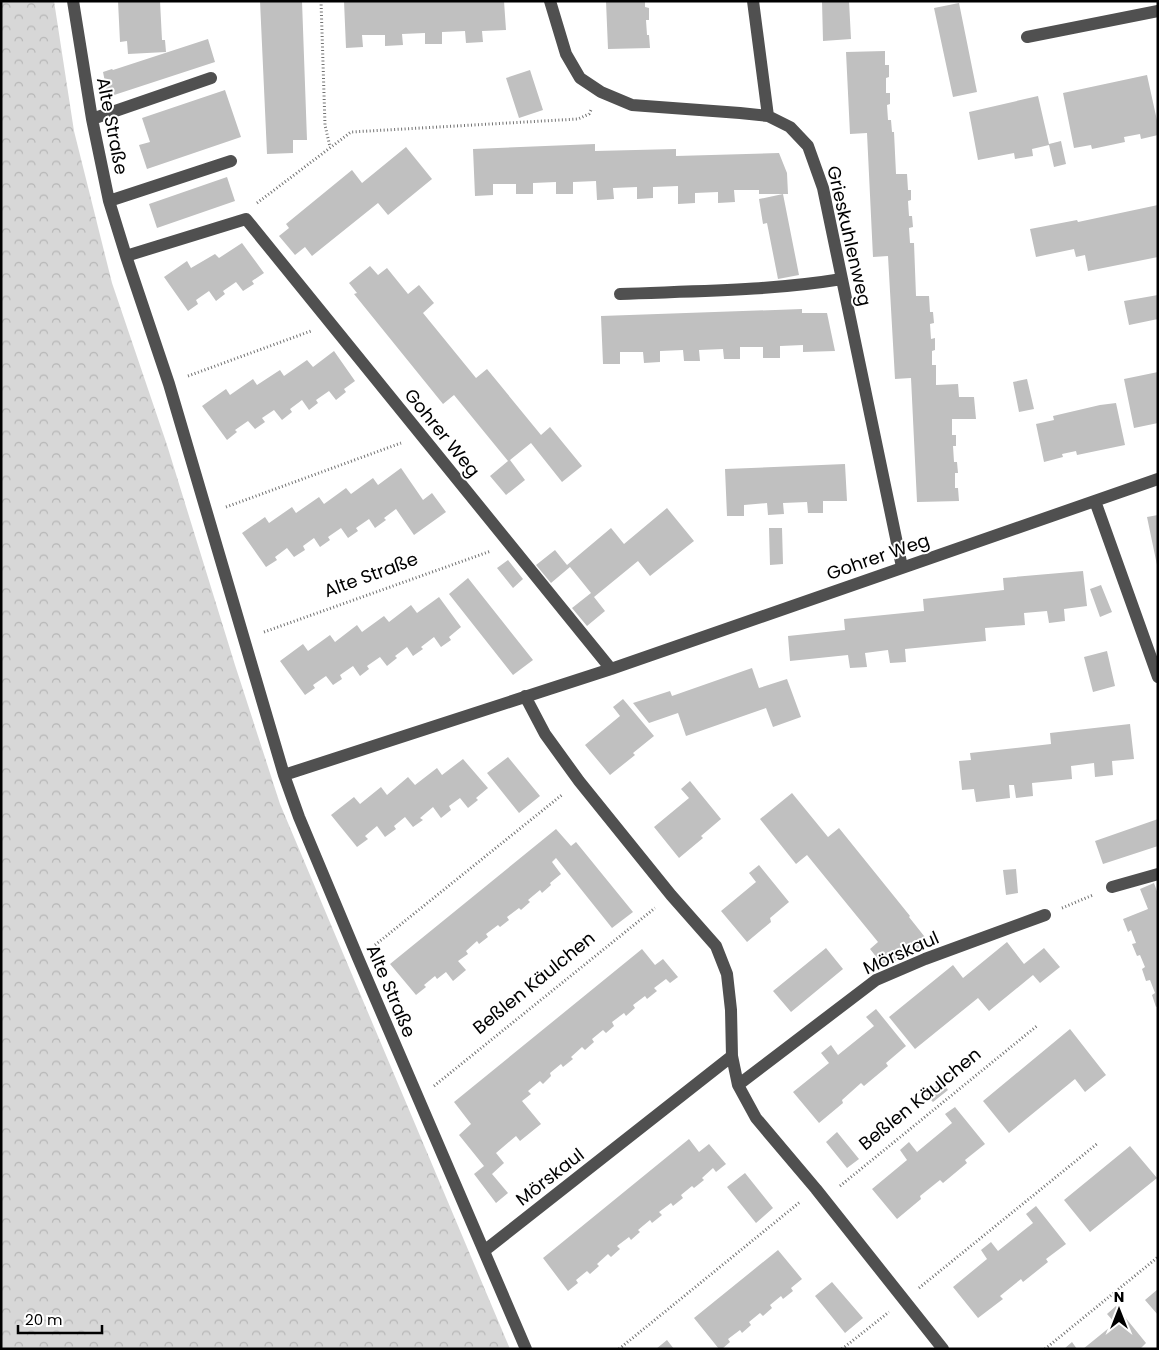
<svg xmlns="http://www.w3.org/2000/svg" width="1159" height="1350" font-family="Poppins,sans-serif">
  <style>
    .forest { fill: url(#forest-crowns) }
    .building { fill: #c0c0c0 }
    .lines { fill: none; stroke-linecap: round; stroke-linejoin: round }
    .path { stroke: #727272; stroke-width: 3; stroke-dasharray: 1 2.5; stroke-linecap: butt }
    .minor { stroke: #505050; stroke-width: 12 }
    .labels { text-anchor: middle; stroke-width: 4; stroke-linejoin: round; paint-order: stroke }
    .street-label { font-size: 18px; fill: #000; stroke: #fff }
  </style>
  <defs>
    <pattern id="forest-crowns" width="20" height="18" patternUnits="userSpaceOnUse" patternTransform="scale(1.25)"><rect width="20" height="18" fill="#d7d7d7"/><path d="M2 6a3 3 0 1 1 6 0M12 15a3 3 0 1 1 6 0" fill="none" stroke="#b7b7b7"/></pattern>
  </defs>
  <rect width="100%" height="100%" fill="#fff"/>
  <path class="forest" d="M1,1h53l20,130 38,152 55,162 68,220 45,139 230,545h-509z"/>
  <path class="building" d="M118,1h42l2,39h3l1,12 -38,2 -1,-13 -7,1z
    M260,1h42l5,139h-14v13l-26,1z
    M344,1h160l2,29 -24,1 1,11 -17,1 -1,-12 -23,1v12h-17v-11l-23,1 1,11 -18,1v-11h-23l1,12 -17,1z
    M606,1h39v6l4,1v12h-3l1,15h2l1,13 -42,1z
    M822,1h27l2,38 -28,2z
    M959,3l18,89 -24,5 -19,-89z
    M208,39l7,23 -107,35 -5,-25 9,-3 1,1z
    M885,51v14h4v12l-3,1v15h4v11l-3,1 1,15h3l1,12h2l2,42h11l1,16h3v10l-3,1 1,15h3l1,11 -4,1 1,15h4l2,53h13l1,16h3l1,11 -4,1 1,15 4,-1v12l-3,1v14h4v20l22,-1 1,13h15l2,22h-24v16h4v11h-3l1,16h3l1,11h-3v15h3l1,13 -42,1 -6,-124 -16,1 -7,-123 -15,1 -6,-124 -17,1 -4,-82z
    M530,70l13,40 -24,8 -13,-40z
    M1147,75l11,50v10l-17,4 -1,-5 -16,3 1,5 -33,7 -1,-4 -17,3 -11,-55z
    M225,90l16,47 -94,32 -8,-24 11,-3 -8,-24z
    M1038,96l11,48 12,-3 5,23 -12,3 -5,-22 -17,4 1,7 -18,3 -1,-6 -36,7 -9,-48z
    M595,144v7l81,-2v7l103,-3 8,20 1,21h-29v-4h-25l1,12 -17,1v-11l-23,1v10l-17,1v-18l-25,1v11l-16,1v-12l-24,1 1,11 -17,1 -1,-19 -23,1v12h-17v-12l-23,1v11h-17v-10h-23v11l-18,1 -2,-47z
    M406,147l26,32 -44,36 -10,-12 -66,53 -7,-9 -10,8 -16,-19 10,-8 -3,-4 66,-54 10,13z
    M227,177l8,24 -78,27 -8,-24z
    M783,194l16,81 -21,4 -11,-56 -4,1 -4,-25z
    M1158,205v52l-70,14 -3,-16 -9,2 -2,-8 -38,8 -6,-28 47,-9 1,2z
    M242,243l22,30 -12,8 2,3 -11,7 -7,-9 -13,9 2,3 -9,7 -7,-10 -13,9 2,4 -10,7 -24,-34 23,-16 4,7 24,-14 4,4z
    M370,266l8,9 9,-7 21,26 11,-9 15,18 -11,10 53,65 11,-9 54,66 9,-8 32,39 -20,16 -31,-39 -21,17 15,20 -19,15 -16,-19 18,-15 -54,-66 -11,9 -89,-110 3,-1 -8,-10z
    M1158,295v24l-29,6 -5,-24z
    M802,309v4h25l8,38 -32,1v-7l-23,1v12h-17v-11h-23v12h-16l-1,-10 -24,1 1,11h-16l-1,-11 -23,1v11l-16,1 -1,-11h-23v12h-17l-2,-48z
    M334,351l21,30 -11,8 2,3 -10,8 -7,-9 -13,9 2,3 -9,7 -7,-10 -12,9 2,3 -10,8 -8,-10 -12,8 3,4 -10,7 -7,-8 -13,9 2,2 -10,8 -25,-34 24,-17 4,6 23,-16 4,6 23,-15 4,6 23,-16 6,7z
    M1158,372v51l-24,5 -10,-49z
    M1027,379l7,30 -15,3 -6,-30z
    M1116,403l9,42 -48,10 -1,-4 -14,3 1,3 -19,5 -8,-38 18,-4 -1,-4 47,-11z
    M845,464l2,37h-24v12h-15l-1,-11 -24,1 1,11 -16,1 -1,-12 -23,2v11h-17l-2,-47z
    M401,468l22,32 9,-7 14,19 -32,23 -18,-26 -12,9 2,2 -11,8 -6,-9 -13,9 2,3 -10,7 -7,-10 -13,9 2,3 -10,7 -6,-9 -11,8 2,4 -11,7 -7,-9 -12,9 2,3 -11,7 -24,-34 23,-16 4,6 23,-16 4,6 23,-16 5,7 22,-16 5,6 22,-16 5,7z
    M667,508l27,33 -44,35 -12,-15 -44,36 11,14 -18,15 -15,-18 19,-15 -21,-26 -19,16 -15,-18 19,-15 12,15 44,-37 13,16z
    M1158,515v50h-1l-10,-48z
    M769,528h13l1,36 -13,1z
    M508,560l15,19 -10,9 -16,-20z
    M1083,571l4,35 -23,3 1,12 -16,2 -2,-12 -23,2 1,12 -40,3 1,13 -81,8 1,13 -16,1 -2,-13 -23,3 2,14 -17,1 -2,-13 -58,6 -2,-25 57,-6 -1,-11 80,-8 -1,-12 81,-9 -1,-12z
    M468,578l65,82 -20,15 -64,-81z
    M1101,585l11,27 -12,5 -10,-28z
    M439,597l22,30 -12,10 2,3 -10,7 -7,-10 -13,10 2,2 -10,7 -6,-9 -12,9 2,2 -10,8 -7,-9 -13,9 2,3 -9,7 -7,-10 -13,9 2,4 -9,6 -7,-9 -13,9 2,3 -10,7 -25,-34 23,-17 5,7 22,-16 5,7 22,-17 5,7 22,-16 5,6 22,-17 6,8z
    M1107,651l8,35 -22,6 -9,-35z
    M752,668l7,20 28,-9 14,38 -28,10 -7,-19 -80,28 -8,-23 -29,10 -16,-20 37,-12 2,5z
    M623,699l31,37 -21,17 2,2 -25,20 -25,-30 35,-29 -7,-9z
    M1130,724l4,35 -22,2 1,14 -18,2 -1,-14 -23,3 1,13 -40,4 1,13 -17,2 -2,-13h-5l1,13 -34,4 -2,-13 -12,1 -3,-29 12,-1 -1,-7 81,-9 -1,-11z
    M508,757l32,39 -21,17 -32,-40z
    M463,759l25,29 -12,10 2,2 -10,8 -8,-10 -11,8 2,4 -10,8 -8,-11 -13,11 3,2 -10,7 -8,-10 -11,9 2,3 -11,8 -8,-11 -12,10 3,3 -11,8 -26,-32 23,-18 6,7 21,-17 6,8 21,-18 7,8 22,-17 5,7z
    M690,781l31,38 -20,17 2,2 -24,20 -25,-31 35,-29 -8,-9z
    M792,793l36,44 11,-9 71,88 -1,1 19,24 -20,16 -3,-3 -20,14 -15,-19 8,-7 -71,-87 -11,9 -36,-45z
    M1158,819v27l-55,18 -8,-23z
    M556,829l15,17 5,-4 57,70 -21,16 -56,-70 -4,4 9,12 -11,9 1,2 -9,8 -2,-3 -12,10 2,2 -9,8 -2,-2 -12,9 2,3 -9,7 -2,-2 -12,9 2,3 -9,7 -2,-3 -11,10 2,3 -10,7 8,9 -13,11 -7,-9 -9,7 -2,-3 -11,9 2,2 -10,8 -26,-31z
    M759,865l30,37 -19,16 1,4 -24,20 -26,-31 35,-29 -7,-9z
    M1016,869l2,24 -12,2 -3,-25z
    M1154,883l4,11v112l-2,1 -4,-12 3,-2 -5,-13 -4,1 -4,-12 3,-2 -5,-12 -3,1 -5,-12 4,-1 -5,-13 -3,2 -5,-13 25,-10 -8,-20z
    M1007,942l17,22 20,-16 16,19 -20,16 -7,-8 -44,36 -11,-13 -63,51 -26,-32 64,-52 10,13z
    M826,948l17,21 -52,43 -18,-21z
    M642,949l13,16 8,-6 15,18 -8,6 -4,-4 -12,9 3,3 -10,8 -2,-3 -12,9 2,3 -9,8 -2,-3 -12,9 2,4 -8,7 -3,-3 -11,9 2,3 -9,8 -3,-3 -11,10 2,2 -10,8 -2,-3 -11,9 1,3 -8,8 -3,-3 -12,10 3,3 -9,7 19,23 -21,17 -4,-5 -20,17 8,10 -12,11 16,19 -12,10 -22,-29 10,-8 -25,-31 12,-11 -17,-22z
    M876,1009l30,37 -20,17 2,3 -24,20 -3,-3 -19,17 1,3 -24,20 -26,-31 36,-29 -8,-10 10,-8 7,10 36,-29 -8,-9z
    M1070,1029l36,46 -21,17 -10,-13 -66,54 -26,-32z
    M942,1082l6,8 -15,12 -7,-7z
    M955,1107l30,37 -20,16 2,3 -24,20 -3,-3 -20,16 1,3 -24,20 -25,-30 35,-29 -7,-10 9,-8 8,10 35,-29 -7,-9z
    M837,1132l22,27 -12,9 -21,-26z
    M689,1139l10,13 10,-8 17,20 -10,8 -3,-4 -11,10 2,2 -10,8 -2,-2 -11,9 2,3 -10,8 -2,-3 -12,9 3,3 -10,8 -2,-3 -12,10 2,2 -9,8 -2,-3 -12,9 3,3 -9,8 -3,-3 -11,10 2,2 -9,8 -3,-3 -11,9 2,3 -10,8 -25,-33z
    M1130,1146l27,32 -67,54 -26,-32z
    M745,1173l28,35 -17,15 -29,-36z
    M1036,1206l30,38 -20,15 2,3 -25,20 -2,-3 -21,17 3,3 -25,19 -25,-31 34,-28 -6,-9 10,-8 7,9 35,-28 -7,-9z
    M778,1250l24,29 -11,9 2,3 -10,8 -2,-3 -11,9 2,3 -9,8 -3,-3 -11,9 2,3 -9,8 -2,-3 -12,9 2,3 -8,7h-3l-25,-31z
    M832,1282l31,36 -18,15 -30,-37z
    M1158,1289v26l-13,-15z
    M1116,1306l30,37 -6,6h-57l32,-26 -8,-9z
    M667,1340l7,9h-18z
    M1072,1342l5,7h-13z"/>
  <g class="lines">
    <path class="path" d="M321,1l4,124 5,22
      M257,203l94,-71 227,-13 11,-5 2,-4
      M188,376l123,-45
      M226,507l175,-64
      M264,632l227,-81
      M1062,908l31,-13
      M375,945l188,-151
      M434,1086l221,-178
      M840,1186l198,-161
      M919,1288l179,-145
      M619,1349l181,-147
      M842,1349l47,-37
      M1045,1349l113,-92"/>
    <path class="minor" d="M73,1l19,118 17,82 17,55 43,128 115,391 15,42 59,141 168,391
      M550,1l16,53 14,24 21,14 31,13 108,8 28,3 22,11 18,19 15,42 79,379
      M753,1l15,115
      M1027,37l131,-26
      M92,119l119,-41
      M109,201l122,-40
      M126,256l120,-37 365,450
      M620,294c74,-3 149,-3 222,-15
      M1095,501l63,176
      M525,696l20,38 34,47 92,114 45,51 11,28 4,36 1,46 6,29 18,33 60,71 127,160
      M284,775l327,-106 547,-190
      M1112,887l46,-13
      M738,1085l138,-105 49,-21 120,-44
      M484,1251l248,-195"/>
  </g>
  <g class="labels">
    <g class="street-label">
      <text transform="translate(112 126) rotate(79)" y="6">Alte Straße</text>
      <text transform="translate(849 236) rotate(77)" y="6">Grieskuhlenweg</text>
      <text transform="translate(442 433) rotate(51)" y="6">Gohrer Weg</text>
      <text transform="translate(878 557) rotate(-19)" y="6">Gohrer Weg</text>
      <text transform="translate(371 575) rotate(-20)" y="6">Alte Straße</text>
      <text transform="translate(901 953) rotate(-24)" y="6">Mörskaul</text>
      <text transform="translate(534 983) rotate(-39)" y="6">Beßlen Käulchen</text>
      <text transform="translate(391 991) rotate(67)" y="6">Alte Straße</text>
      <text transform="translate(920 1099) rotate(-39)" y="6">Beßlen Käulchen</text>
      <text transform="translate(550 1177) rotate(-38)" y="6">Mörskaul</text>
    </g>
  </g>
  <rect width="1159" height="1350" fill="none" stroke="#000000" stroke-width="5"/>
  <g transform="translate(1119 1310)" stroke="#ffffff" stroke-width="4" paint-order="stroke">
  <path d="M0-4L9 19L0 12L-9 19Z" fill="#000000"/>
  <text y="-8" font-size="14" font-weight="bold" text-anchor="middle" fill="#000000">N</text>
  </g>
  <path d="M18 1325v8h84v-8" fill="none" stroke="#000000" stroke-width="2.5"/>
  <text x="25" y="1325" font-size="15" fill="#000000" stroke="#ffffff" stroke-width="4" paint-order="stroke">20 m</text>
</svg>
